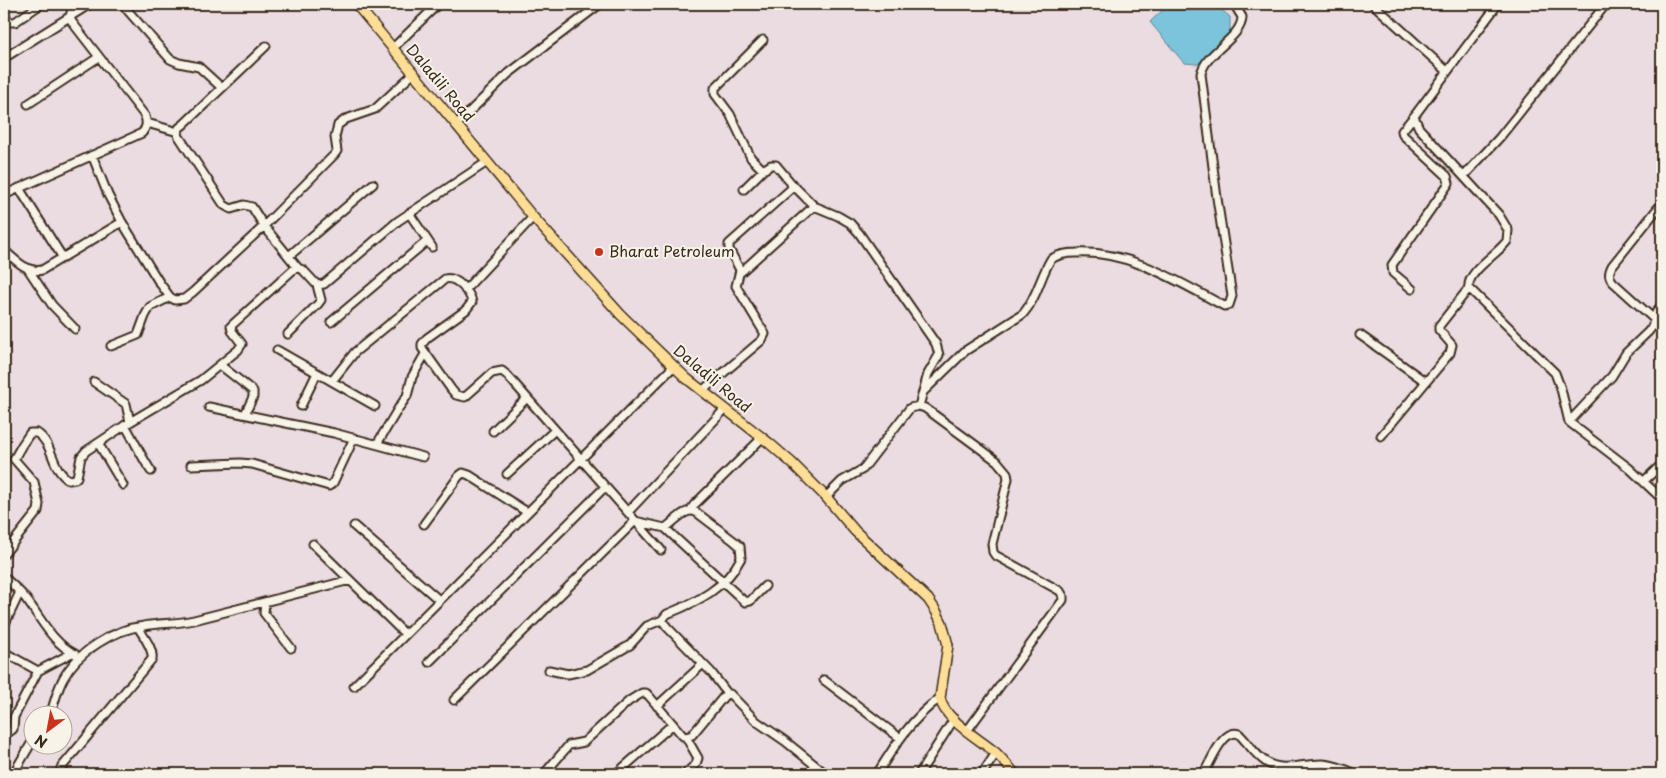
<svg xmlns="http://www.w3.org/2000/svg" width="1666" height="778" font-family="'Playpen Sans',sans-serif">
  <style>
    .water { fill: #7bc4dc; stroke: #618690 }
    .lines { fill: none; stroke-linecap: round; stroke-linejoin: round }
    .minor-casing { stroke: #3b2a1e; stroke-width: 11 }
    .major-casing { stroke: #3b2a1e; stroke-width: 12 }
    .minor { stroke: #f7f3e8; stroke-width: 7 }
    .major { stroke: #fedd96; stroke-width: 9 }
    .poi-dot { fill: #c8321e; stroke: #f7f3e8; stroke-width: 2 }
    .labels { text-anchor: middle; stroke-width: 4; stroke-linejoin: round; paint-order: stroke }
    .street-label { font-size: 15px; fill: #3b2a1e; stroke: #f7f3e8 }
    .poi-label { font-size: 15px; fill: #3b2a1e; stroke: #f7f3e8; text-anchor: start }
  </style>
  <rect width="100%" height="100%" fill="#eadce0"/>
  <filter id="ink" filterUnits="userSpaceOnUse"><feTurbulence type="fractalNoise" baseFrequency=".02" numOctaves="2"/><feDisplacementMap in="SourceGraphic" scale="10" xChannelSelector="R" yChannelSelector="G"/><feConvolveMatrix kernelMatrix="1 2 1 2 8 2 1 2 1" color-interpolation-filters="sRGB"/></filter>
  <g filter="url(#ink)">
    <path class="water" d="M1169,4h46l15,13v15l-32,32 -14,-1 -34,-41z"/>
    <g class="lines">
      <g class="minor-casing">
        <path id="minor" d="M122,4l48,55 9,4 20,4 23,21
          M1373,4l74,67
          M1498,4l-83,111v4l4,9 80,87 9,15 -1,11c-9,13 -41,31 -38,47l86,85 6,16 8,33 60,46 33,31
          M4,16l6,6h5l26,-18
          M266,46l-83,79 -4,3 -1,7 46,70 7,4 13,-4 8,2 12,19 34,42
          M393,48l45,-44
          M4,58l86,-54
          M28,104l71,-47
          M147,123l31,9
          M457,124l51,-50 92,-70
          M92,155l16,40 14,27 37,60 11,15 5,3 9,-1 9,-7 71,-66 70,-71 3,-4 -2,-14 3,-12 8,-6 29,-10 39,-36
          M1464,176l36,-39 106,-133
          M791,183l23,23 24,10 12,7 9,10 77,111 3,11 -11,19 -9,32
          M19,188l44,70
          M744,189l19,-19
          M4,195l138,-62c5,-6 5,-10 3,-17l-73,-94 -2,-5 3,-13
          M409,213l23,34
          M4,250c11,10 23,23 38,20l80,-48
          M289,256l84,-72
          M28,269l24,36 23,24
          M741,272l73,-66
          M1412,289l-19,-16 -1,-8 57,-82 -2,-7 -44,-41 -1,-4 13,-16
          M465,290l68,-73
          M1655,320l-42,-38c-5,-6 -4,-10 -1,-16l50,-63
          M331,322l96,-81
          M288,334l30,-30 3,-4 -4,-15
          M1360,335l66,47
          M111,346l27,-11 7,-19 5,-9 20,-10
          M277,350l98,56
          M220,365l33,26v6l-8,17
          M332,381l23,-29 90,-73c11,-3 25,13 27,23l-6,8 -39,28 -5,6v4l29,41 5,6 9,2 27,-24 10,-2 5,4 154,175
          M94,382l32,22 4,18
          M702,391l60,-51 3,-6 -29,-48 4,-16 -11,-21v-5l63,-56 -1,-5 -15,-18h-5l-8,5 -12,-12 -21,-44 -15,-20v-6l48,-48
          M923,392l42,-41 58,-37c14,-16 17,-37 28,-55 8,-5 16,-6 25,-6 53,-3 103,29 148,53l5,-1 3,-9 -15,-98 -16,-124c4,-22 41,-36 41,-57l-8,-13
          M301,406l16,-33
          M209,407l125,26 89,24
          M1569,422l43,-46 14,-23 22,-21 4,-5 4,-14 6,-9
          M125,425c9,15 16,31 26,46
          M493,431l34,-33
          M1381,436l69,-83 2,-8 -13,-15v-4l30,-38
          M98,443l25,42
          M377,444l21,-35 9,-13 5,-19 13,-23
          M191,465l49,-2 12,1 77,22 4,-3 21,-45
          M507,474l48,-44
          M1644,481l18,-17
          M826,497l16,-16 21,-12 47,-61 9,-2 6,2 72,53 10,12 1,6 -16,65 1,8 2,3 65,36 3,5v4l-96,131
          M690,511l4,-6 68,-67
          M628,512l97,-103
          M424,524l35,-48 4,-3 6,2 58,37
          M354,526l85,74
          M665,528l80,74 5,-1 15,-15
          M313,544l92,90
          M4,554l34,-43 1,-7 -5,-22 -20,-23 8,-14 8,-12h7c17,11 14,37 32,47l6,-1 2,-2 4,-20 5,-6 44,-29 71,-42 37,-30 4,-6 -10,-13 -1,-5 63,-57 4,-1 5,2 14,15 7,-1 74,-63 89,-59
          M4,577c7,7 16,14 22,22 15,19 26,44 49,55
          M265,602l-1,11 27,35
          M4,626l16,-34
          M4,652l34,19
          M429,662l176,-175
          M549,670l19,4 19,-4 43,-25 17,-19 15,-6
          M824,680l76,58
          M354,686l320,-320
          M454,700l181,-179 30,7c9,-5 19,-21 31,-16l38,29 6,5 1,12c-15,30 -44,44 -74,56l-5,6 5,7 44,45 16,21
          M657,706l46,-42
          M50,716c4,-12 7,-26 13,-37 14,-27 51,-50 81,-53 17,-3 33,-2 50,-6l156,-40
          M4,733l5,-1 4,-3 1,-12 24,-46 34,-18
          M61,768l91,-109c2,-10 -9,-23 -14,-32
          M13,774l19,-32
          M544,774l25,-29 15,-3 45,-41 13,-8h4l3,3 34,40 3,1 6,-2 33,-40 5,-1 26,27 29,20 41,33
          M616,774l57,-50
          M685,774l11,-10 2,-6 -12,-21
          M877,774c17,-28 36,-57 63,-76
          M919,774l35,-55
          M982,774l14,-21
          M1203,774c8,-11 19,-46 36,-40 9,9 16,21 27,28 16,11 39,1 57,2 12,1 22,5 33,10"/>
      </g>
      <g class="major-casing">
        <path id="major" d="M356,4l177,213 88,98 65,63 83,65 23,20 34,34 29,34 73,68 8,12 6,12 6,22 -8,53c4,22 40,41 56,55 7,7 13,14 19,21"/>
      </g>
      <use href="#minor" class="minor"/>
      <use href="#major" class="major"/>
    </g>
  </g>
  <circle class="poi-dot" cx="599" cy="252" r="5"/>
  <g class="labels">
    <g class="street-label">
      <text transform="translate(440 83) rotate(50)" y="5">Daladili Road</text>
      <text transform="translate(712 379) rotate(40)" y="5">Daladili Road</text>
    </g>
    <g class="poi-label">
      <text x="609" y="257">Bharat Petroleum</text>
    </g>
  </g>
  <rect width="1666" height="778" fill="none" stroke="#f7f3e8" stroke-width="20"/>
  <rect x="10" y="10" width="1646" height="758" fill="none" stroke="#3b2a1e" stroke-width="2" filter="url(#ink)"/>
  <g transform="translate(48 730) rotate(212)"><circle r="24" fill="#f7f3e8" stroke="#aca397"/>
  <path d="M0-4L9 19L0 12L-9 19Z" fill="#c8321e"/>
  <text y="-8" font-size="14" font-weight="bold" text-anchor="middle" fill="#3b2a1e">N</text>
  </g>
</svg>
